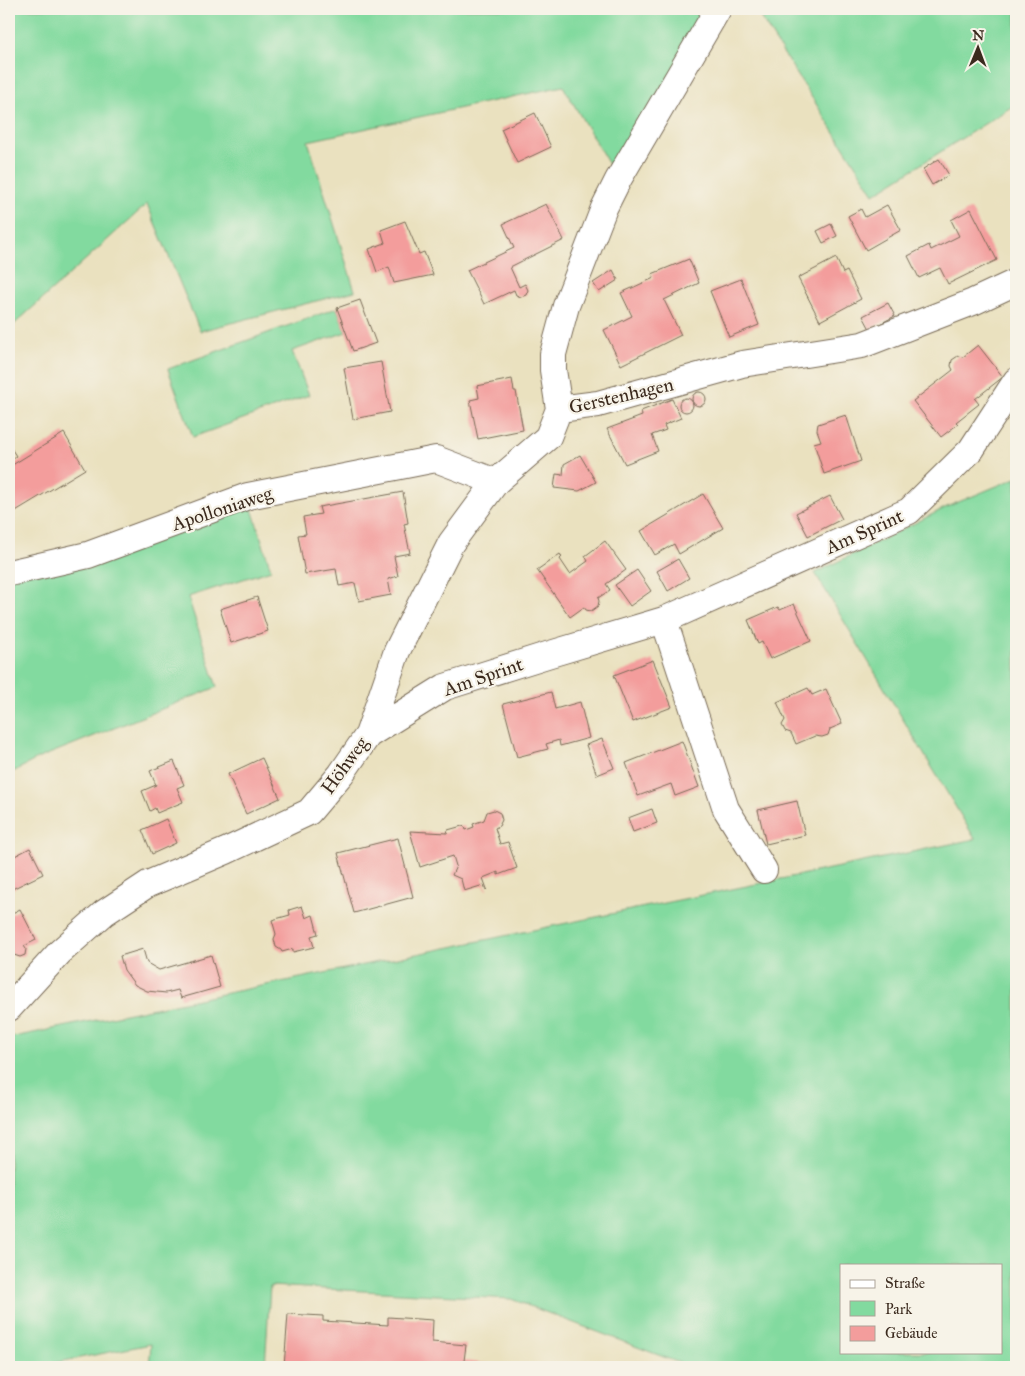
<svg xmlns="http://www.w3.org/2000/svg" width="1025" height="1376" font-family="'IM FELL Great Primer',serif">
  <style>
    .green { fill: #82da9f; stroke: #5e825e; fill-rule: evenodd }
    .building { fill: #f39d9c }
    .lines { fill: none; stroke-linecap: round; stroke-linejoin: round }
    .minor-casing { stroke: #786a56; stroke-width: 28 }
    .minor { stroke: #fff; stroke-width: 26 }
    .labels { text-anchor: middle; stroke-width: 4.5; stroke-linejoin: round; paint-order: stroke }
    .street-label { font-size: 19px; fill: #3b2a1e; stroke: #f7f3e8 }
  </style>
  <rect width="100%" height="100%" fill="#f7f3e8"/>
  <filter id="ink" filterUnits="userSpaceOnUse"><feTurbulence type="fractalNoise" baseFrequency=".02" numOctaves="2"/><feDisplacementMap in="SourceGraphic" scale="10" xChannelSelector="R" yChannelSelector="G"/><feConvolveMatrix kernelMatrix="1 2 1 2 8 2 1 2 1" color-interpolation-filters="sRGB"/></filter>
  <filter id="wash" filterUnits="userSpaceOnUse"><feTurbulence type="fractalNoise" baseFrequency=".0096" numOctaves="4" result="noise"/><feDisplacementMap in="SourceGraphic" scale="20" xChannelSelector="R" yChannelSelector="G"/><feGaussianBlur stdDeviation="1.12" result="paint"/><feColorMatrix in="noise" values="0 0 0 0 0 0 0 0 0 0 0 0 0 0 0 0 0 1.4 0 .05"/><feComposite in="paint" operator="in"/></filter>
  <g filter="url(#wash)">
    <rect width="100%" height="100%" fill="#eae1bf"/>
    <path class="green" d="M9,9h709l-100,171 -55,-94 -255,55 47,150 -155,40 -53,-127 -138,125z
      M755,9h261v95l-142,90z
      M337,308l9,24 -54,19 17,44 -116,42 -25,-68z
      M1016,478v889h-326l-179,-68 -241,-13 -5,81h-116l2,-23 -118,23h-24v-329l966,-199 -160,-266 134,-67zM841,1265h160v87h-160z
      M248,496l23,74 -83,27 29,90 -178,71 -30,16v-196z"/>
    <g id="blocks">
      <path class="building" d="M535,113l16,34 -34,16 -16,-34z
        M939,159l10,16 -17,10 -9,-16z
        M546,204l18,36 -54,27 9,20 6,-3 3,6 -2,5 -5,2 -5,-2 -2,-5 -30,14 -17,-34 47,-22 -11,-24z
        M887,205l14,25 -35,20 -18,-34 13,-7 4,8z
        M971,209l26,51 -49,24 -8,-16 -21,10 -11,-22 21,-11 2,5 28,-14 -8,-16z
        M405,221l14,33 5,-2 9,23 -39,8 -5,-16 -12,5 -8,-23 16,-6 -4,-13z
        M831,224l6,12 -14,7 -6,-12z
        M836,258l7,15 4,-2 14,28 -41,22 -22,-43z
        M689,259l10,24 -35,17 17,35 -60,30 -17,-35 28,-14 -11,-23 33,-15 -2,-4z
        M613,270l5,10 -19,12 -6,-9z
        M741,279l18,46 -30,12 -19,-46z
        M360,300l16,43 -23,8 -16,-43z
        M888,303l7,13 -25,13 -7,-13z
        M978,345l25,32 -28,22 4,5 -23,18 2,2 -17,13 -28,-36 40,-31 -2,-4 1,-6 6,-4 5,1z
        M381,362l9,50 -37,7 -9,-51z
        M512,379l2,12h2l7,39 -45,9 -8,-39 9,-2 -2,-12z
        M692 399a7 7 0 1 1 14 0a7 7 0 1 1-14 0Z
        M679 405a7 7 0 1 1 14 0a7 7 0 1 1-14 0Z
        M672,399l9,19 -17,7 2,5 -14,5 6,16 -33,13 -18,-35 35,-13 -1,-5z
        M846,415l15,46 -37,13 -10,-31 7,-2 -4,-11 1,-6z
        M64,433l21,36 -76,46v-48z
        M9,445l7,11 -7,5z
        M580,455l16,27 -17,9 -25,-3 2,-14 7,1 1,-11z
        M403,492l5,31 -4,1 6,29 -16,3 4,20 -10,3 3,16 -32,6 -4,-18 -16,3 -3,-17 -31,5 -7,-39 8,-1 -3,-17 18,-3 -2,-7z
        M703,494l20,34 -44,26 -5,-10 -19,11 -14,-24z
        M830,496l12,23 -34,17 -12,-23z
        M605,541l21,29 -20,14 4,6 -12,8 1,3 -1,5 -7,5 -5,-1 -2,-3 -14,10 -33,-47 23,-16 2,3 -2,2 10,15 18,-13 -3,-5z
        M678,559l11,19 -21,13 -11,-20z
        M637,570l14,21 -21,15 -15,-21z
        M257,597l11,34 -37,12 -11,-34z
        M794,604l17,37 -41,18 -8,-17 -4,2 -10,-24 30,-13 2,3z
        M653,660l19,47 -39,15 -19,-47z
        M808,688l4,7 14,-6 16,35 -12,5 -2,6 -6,2 -7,-1 -19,8 -5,-11 -6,-2 -3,-6 3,-5 -8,-18z
        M551,692l4,17 25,-7 9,36 -29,8 -1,-6 -13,4 2,5 -31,8 -14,-53z
        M602,739l12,29 -17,7 -11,-30z
        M682,741l17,46 -24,9 -4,-12 -33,12 -12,-33z
        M262,758l18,40 -34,16 -18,-40z
        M174,761l10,24 -7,3 6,14 -26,11 -2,-5 -5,3 -8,-20 14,-6 -6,-14z
        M797,801l8,34 -39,9 -8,-34z
        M652,809l5,14 -24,9 -5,-14z
        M494,810l6,3 2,7 -3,6 -4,2 5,16 8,-2 9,26 -19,7v-3l-15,6 4,11 -1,1 -2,-5 -20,6 -3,-12 -9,-4 4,-9 -3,-10 -33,11 -10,-36 37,2 1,-3 14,-4 3,1 1,3 8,-3 -1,-3 11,-4 3,-8z
        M166,819l10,24 -24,11 -10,-24z
        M398,838l15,59 -59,16 -16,-60z
        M30,848l13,26 -33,16 -1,-3v-28z
        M302,906l4,12 7,-3 5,19 -7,2 3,11 -21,5v-3l-11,3 -1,-2 -5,-3 -2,-8 2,-5 -4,-14 18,-5 -1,-5z
        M20,909l16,31 -12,6 2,3 -1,6 -5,2 -6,-2 -1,-2 -4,2v-40z
        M143,949l4,14 12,7 52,-15 9,32 -39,11 -3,-8 -12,3 -19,-2 -12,-6 -11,-15 -4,-14z
        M288,1314l35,2v5l65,4v-8l45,3 -1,22 34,3 -2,16 26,3 2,3h-208z"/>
    </g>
  </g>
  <g filter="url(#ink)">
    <use href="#blocks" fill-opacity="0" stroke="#786a56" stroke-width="1"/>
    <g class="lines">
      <g class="minor-casing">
        <path id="minor" d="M559,409l39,-5 144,-40 120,-19 111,-43 43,-20
          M559,409l-6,-39v-16l13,-48 38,-98 14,-28 100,-171
          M9,573l79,-18 160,-59 188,-37 60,23
          M664,620l62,189 38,61
          M368,735l77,-48 102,-32 117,-35 245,-109 62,-61 45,-69
          M9,1008l51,-56 44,-39 44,-29 78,-33 83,-39 32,-38 27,-39 29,-84 54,-108 45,-61 52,-45 11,-28"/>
      </g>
      <use href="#minor" class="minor"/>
    </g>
  </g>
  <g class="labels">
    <g class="street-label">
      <text transform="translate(621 395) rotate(-13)" y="7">Gerstenhagen</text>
      <text transform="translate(222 508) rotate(-18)" y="7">Apolloniaweg</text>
      <text transform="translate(864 531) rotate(-24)" y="7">Am Sprint</text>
      <text transform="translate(483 676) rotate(-19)" y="7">Am Sprint</text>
      <text transform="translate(344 765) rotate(-54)" y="7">Höhweg</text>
    </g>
  </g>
  <rect width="1025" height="1376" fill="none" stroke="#f7f3e8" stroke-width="30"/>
  <rect x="840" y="1264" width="162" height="90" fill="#f7f3e8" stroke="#aca397"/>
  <rect x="850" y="1280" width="25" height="8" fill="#ffffff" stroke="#aca397"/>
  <text x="885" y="1288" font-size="15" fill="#3b2a1e">Straße</text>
  <rect x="850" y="1301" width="25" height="15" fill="#82da9f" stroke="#aca397"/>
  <text x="885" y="1314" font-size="15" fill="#3b2a1e">Park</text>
  <rect x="850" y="1326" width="25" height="15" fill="#f39d9c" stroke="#aca397"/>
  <text x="885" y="1338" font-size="15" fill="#3b2a1e">Gebäude</text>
  <g transform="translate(978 48) rotate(1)" stroke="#f7f3e8" stroke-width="4" paint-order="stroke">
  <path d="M0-4L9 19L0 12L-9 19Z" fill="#3b2a1e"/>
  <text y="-8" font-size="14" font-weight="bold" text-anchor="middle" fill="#3b2a1e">N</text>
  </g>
</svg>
